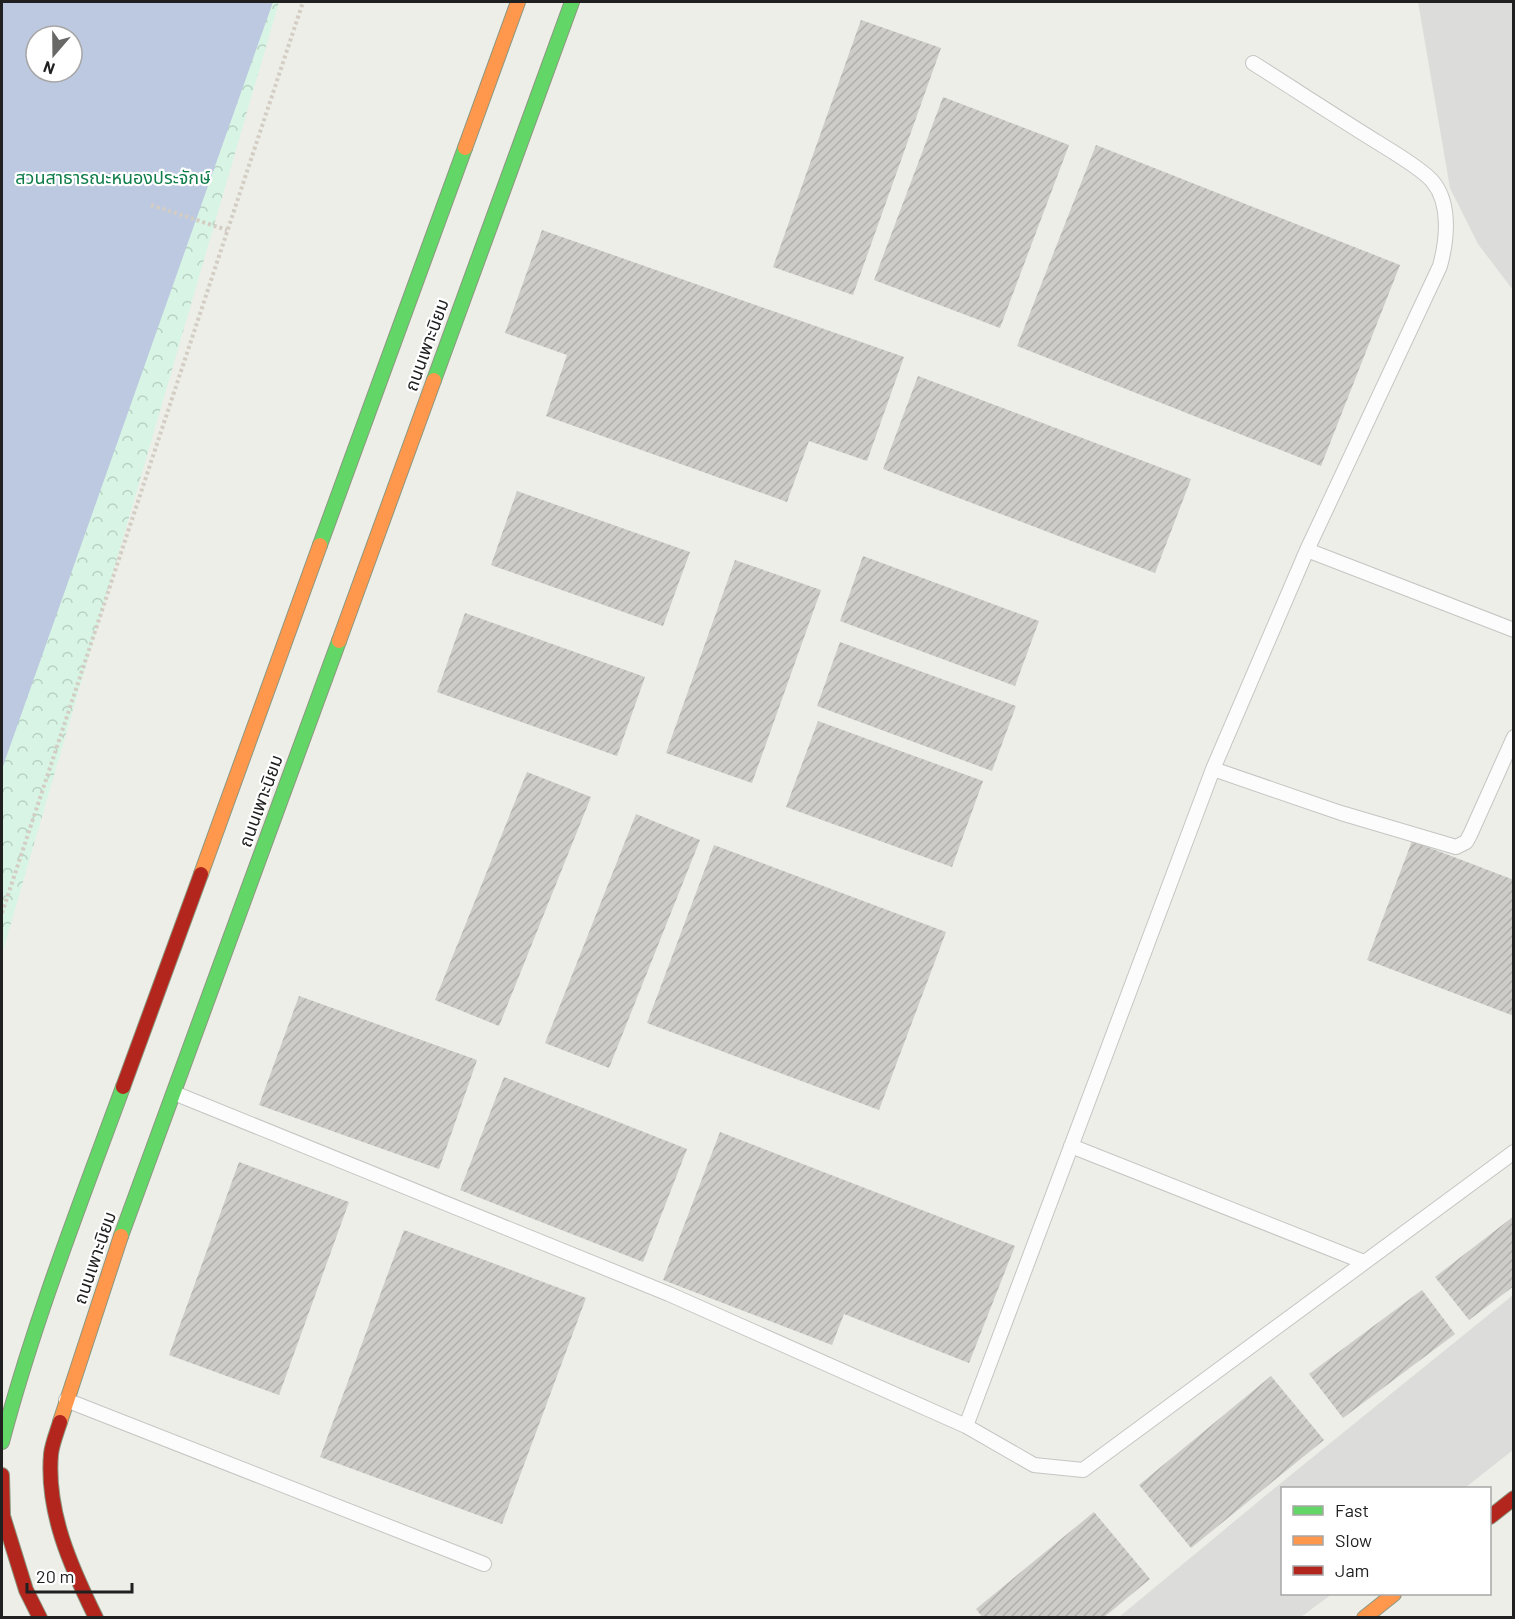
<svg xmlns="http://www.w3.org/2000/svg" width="1515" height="1619" font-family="Barlow,'Noto Sans Thai',sans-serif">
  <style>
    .religious { fill: #dcdcda }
    .park { fill: url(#park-crowns); fill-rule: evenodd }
    .parking { fill: #dcddda }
    .water { fill: #bdc9e0; fill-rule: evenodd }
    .building { fill: url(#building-hatch) }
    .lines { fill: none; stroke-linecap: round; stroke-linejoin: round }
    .lane-casing { stroke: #c5c5c3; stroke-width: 16 }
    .fast-casing { stroke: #8c9881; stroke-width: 16 }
    .slow-casing { stroke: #8c9881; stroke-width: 16 }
    .jam-casing { stroke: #8c9881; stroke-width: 16 }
    .path { stroke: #d3cdc4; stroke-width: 4; stroke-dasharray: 3 3; stroke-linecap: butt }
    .lane { stroke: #fcfcfc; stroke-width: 14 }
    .fast { stroke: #63d668; stroke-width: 14 }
    .slow { stroke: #ff974d; stroke-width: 14 }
    .jam { stroke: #b3261e; stroke-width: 14 }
    .labels { text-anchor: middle; stroke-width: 4.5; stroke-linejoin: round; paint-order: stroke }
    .park-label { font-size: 18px; fill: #0f7c4a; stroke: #fff }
    .street-label { font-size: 18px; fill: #202020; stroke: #fff }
  </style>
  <defs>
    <pattern id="park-crowns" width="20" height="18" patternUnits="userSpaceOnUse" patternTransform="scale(1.5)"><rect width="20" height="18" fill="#d7f4e4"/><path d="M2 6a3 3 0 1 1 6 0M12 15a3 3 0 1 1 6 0" fill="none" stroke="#b8d1c3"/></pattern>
    <pattern id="building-hatch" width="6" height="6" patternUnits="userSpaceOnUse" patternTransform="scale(1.5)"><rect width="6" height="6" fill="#cdccc8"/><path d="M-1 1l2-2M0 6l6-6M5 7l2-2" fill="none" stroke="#b0afac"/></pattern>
  </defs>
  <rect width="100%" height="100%" fill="#edeee8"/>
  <path class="religious" d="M1418,2h95v288l-35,-46 -28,-56z"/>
  <path class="park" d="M2,2h277l-277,952zM36,36h36v36h-36z"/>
  <path class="parking" d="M1513,1295v155l-48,38h-183v106h50l-31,23h-182l152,-126z"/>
  <path class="water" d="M2,2h271l-271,767zM36,36h36v36h-36z"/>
  <path class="building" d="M861,20l80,28 -88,247 -80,-28z
    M943,97l126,48 -69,183 -126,-48z
    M1096,145l304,120 -79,201 -304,-120z
    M542,230l362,127 -37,104 -58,-20 -22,61 -241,-86 21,-61 -62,-22z
    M918,376l273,103 -36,94 -272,-104z
    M517,491l173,61 -27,74 -172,-61z
    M863,556l176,65 -24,65 -175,-65z
    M735,560l86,30 -69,193 -86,-30z
    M465,613l180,64 -28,79 -180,-64z
    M840,642l176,64 -24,65 -175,-65z
    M818,721l165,60 -31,86 -166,-60z
    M527,772l64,25 -92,229 -64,-26z
    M636,814l64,26 -91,228 -64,-25z
    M1412,841l102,39v136l-147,-56z
    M714,845l232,87 -67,178 -232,-87z
    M299,996l178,64 -38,109 -180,-64z
    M504,1077l183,72 -44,113 -183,-72z
    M720,1132l295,114 -46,117 -125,-49 -12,31 -169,-65z
    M239,1162l110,40 -70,193 -110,-40z
    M1514,1216v70l-45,34 -34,-43z
    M404,1230l182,68 -84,226 -182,-67z
    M1422,1290l33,44 -112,84 -34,-44z
    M1271,1376l53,64 -133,108 -52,-63z
    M1094,1512l56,67 -47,39h-120l-7,-9z"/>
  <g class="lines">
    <g class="lane-casing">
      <path id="lane" d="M1253,63c41,26 82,53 124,79 13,8 47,28 56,40 18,22 14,58 7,84l-133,284
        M1213,769l128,44 115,34 10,-5 4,-7 44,-98
        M174,1093l495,201 297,132 68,39 49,5 431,-318
        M1071,1146l293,116
        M66,1400l418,164
        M966,1426l247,-657 94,-219 207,80"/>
    </g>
    <g class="fast-casing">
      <path id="fast" d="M434,380l138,-378
        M320,545l145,-397
        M121,1236l218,-595
        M2,1442c32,-121 78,-238 121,-355"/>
    </g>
    <g class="slow-casing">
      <path id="slow" d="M465,148l53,-146
        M339,641l95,-261
        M201,874l119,-329
        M60,1422l61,-186
        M1364,1618l30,-24"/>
    </g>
    <g class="jam-casing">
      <path id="jam" d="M123,1087l78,-213
        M60,1422c-3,10 -8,22 -9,32 -5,58 20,113 45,164
        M2,1475l1,41 23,74 14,28
        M1490,1517l24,-19"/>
    </g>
    <path class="path" d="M151,205l76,25
      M2,913l301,-911"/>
    <use href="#lane" class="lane"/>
    <use href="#fast" class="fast"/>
    <use href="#slow" class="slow"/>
    <use href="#jam" class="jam"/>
  </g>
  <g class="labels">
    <g class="park-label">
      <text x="113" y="184">สวนสาธารณะหนองประจักษ์</text>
    </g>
    <g class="street-label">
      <text transform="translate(427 345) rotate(-70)" y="6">ถนนเพาะนิยม</text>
      <text transform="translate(261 801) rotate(-70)" y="6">ถนนเพาะนิยม</text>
      <text transform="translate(95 1258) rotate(-71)" y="6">ถนนเพาะนิยม</text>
    </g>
  </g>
  <rect width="1515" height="1619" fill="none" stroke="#202020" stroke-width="6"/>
  <rect x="1281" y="1487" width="210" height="108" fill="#ffffff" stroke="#a6a6a6" stroke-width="1.5"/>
  <rect x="1293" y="1506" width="30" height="9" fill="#63d668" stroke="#a6a6a6" stroke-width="1.5"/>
  <text x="1335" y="1517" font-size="18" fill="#202020">Fast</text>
  <rect x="1293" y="1536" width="30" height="9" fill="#ff974d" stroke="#a6a6a6" stroke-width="1.5"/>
  <text x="1335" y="1547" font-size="18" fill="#202020">Slow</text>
  <rect x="1293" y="1566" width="30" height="9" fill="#b3261e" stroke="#a6a6a6" stroke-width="1.5"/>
  <text x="1335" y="1577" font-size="18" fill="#202020">Jam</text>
  <g transform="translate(54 54) rotate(200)"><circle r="28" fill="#ffffff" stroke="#a6a6a6" stroke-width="1.5"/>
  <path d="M0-4.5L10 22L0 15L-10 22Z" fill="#686866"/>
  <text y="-9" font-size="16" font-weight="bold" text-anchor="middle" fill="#202020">N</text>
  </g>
  <path d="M27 1583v9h105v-9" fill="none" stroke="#202020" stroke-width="3"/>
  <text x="36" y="1583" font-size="18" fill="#202020" stroke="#ffffff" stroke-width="4.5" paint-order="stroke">20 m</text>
</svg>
